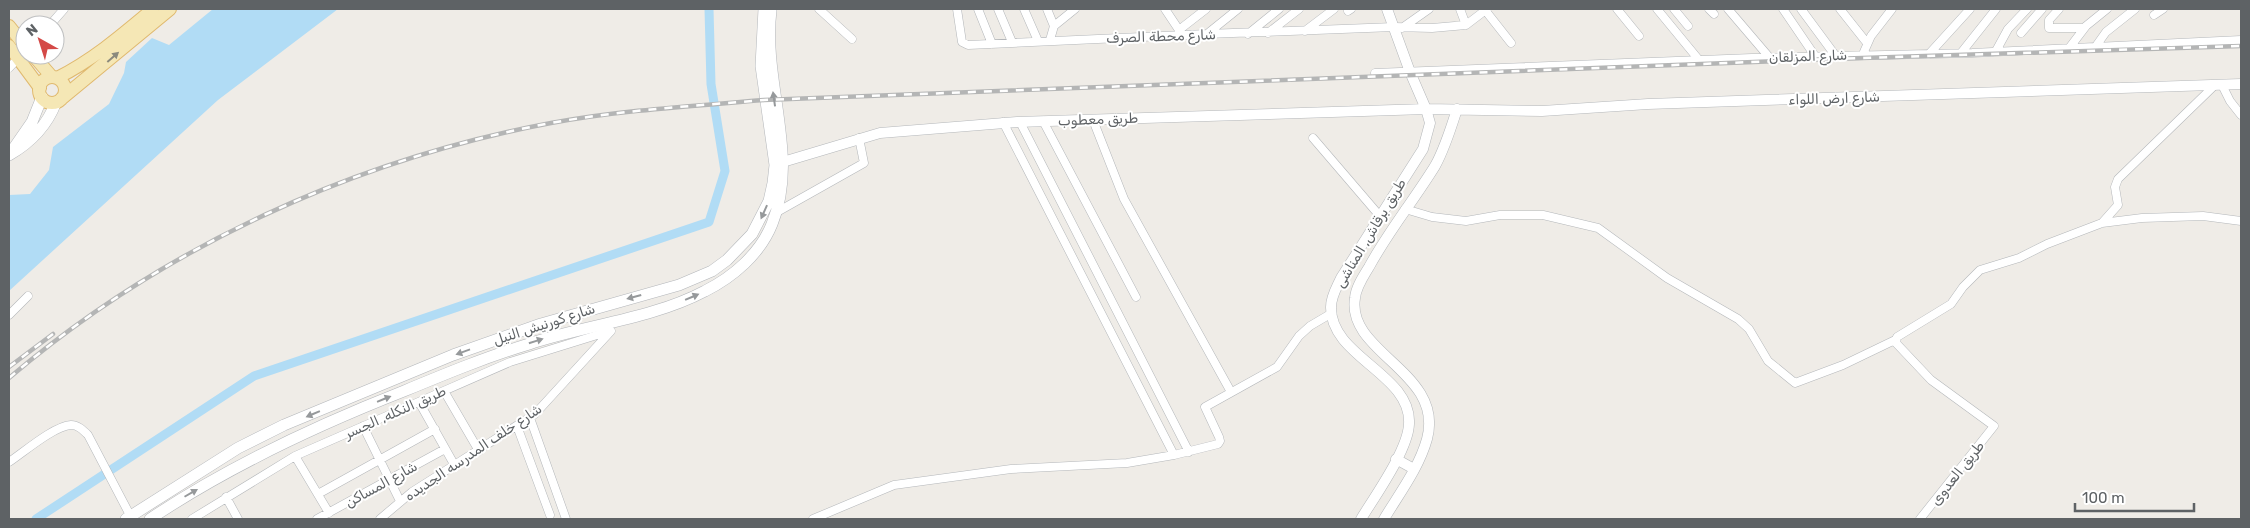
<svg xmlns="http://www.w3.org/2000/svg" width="2250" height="528" font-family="Rubik,Cairo,sans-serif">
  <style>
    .water { fill: #b1dcf5 }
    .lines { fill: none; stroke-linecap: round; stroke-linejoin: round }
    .canal { stroke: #b1dcf5; stroke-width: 9 }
    .minor-casing { stroke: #b4b7ba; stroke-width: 9 }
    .tertiary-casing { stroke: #b4b7ba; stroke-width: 11 }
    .secondary-casing { stroke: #b3b6ba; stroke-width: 12 }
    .primary-casing { stroke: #e0b96e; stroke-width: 14 }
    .minor { stroke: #fff; stroke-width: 8 }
    .tertiary { stroke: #fff; stroke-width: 10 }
    .secondary { stroke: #fff; stroke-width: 11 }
    .primary { stroke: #f5e7b5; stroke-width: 12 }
    .rail-casing { stroke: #b4b5b5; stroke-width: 4.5 }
    .rail { stroke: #fff; stroke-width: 2.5; stroke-dasharray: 8; stroke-linecap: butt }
    .oneway { fill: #8b8a7d }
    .oneway2 { fill: #96999b }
    .labels { text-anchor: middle; stroke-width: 4; stroke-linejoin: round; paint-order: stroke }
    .street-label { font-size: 14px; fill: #5e6265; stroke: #fff }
  </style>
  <rect width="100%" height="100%" fill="#efece7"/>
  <path class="water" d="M213,9h125l-120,91 -209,191v-96l21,-1 19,-24 4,-23 56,-43 15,-31 2,-11 26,-24 17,7z"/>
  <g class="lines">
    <path class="canal" d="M36,519l218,-143 455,-154 16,-51 -14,-87 -2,-75"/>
    <g class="minor-casing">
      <path id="minor" d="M819,9l33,30
        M957,9l5,33 6,3 239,-11 187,-7 38,1 34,-3 21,-16
        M978,9l14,35
        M998,9l14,33
        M1024,9l14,32
        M1047,9l7,17
        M1165,9l16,24
        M1460,9l6,16
        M1617,9l22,27
        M1657,9l42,51
        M1674,9l14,17
        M1709,9l5,5
        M1728,9l41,48
        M1783,9l32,47
        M1801,9l34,46
        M1840,9l27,34
        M2059,9l-10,11v8h35
        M1485,10l26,33
        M1348,11l3,-2
        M2154,15l9,-6
        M50,25l14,-16
        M1402,28l27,-19
        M1179,30l27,-21
        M1305,31l29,-22
        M1268,33l31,-24
        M2021,33l21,-24
        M1207,34l31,-25
        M1248,34l31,-25
        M1050,40l4,-14 21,-17
        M2096,46l10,-14 29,-23
        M2070,47l16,-21 21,-17
        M1996,51l12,-22 19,-20
        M1961,53l35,-44
        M1863,54l8,-18 21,-27
        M1929,54l41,-45
        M9,68l16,-17
        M1375,73l377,-15 220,-5 269,-13
        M2222,85l8,16 11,14
        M1093,120l31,79 107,193
        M1043,121l93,176
        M1003,122l171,333
        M1020,122l169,330
        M1313,138l66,77
        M1405,209l27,8 34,4 34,-6h43l55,13 69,50 71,41 11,10 19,32 27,22 48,-18 52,-25
        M777,212l87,-49 -5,-25
        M2102,223l16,-18 -3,-18 3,-8 97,-94
        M9,315l19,-19
        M444,391l35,60
        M419,402l36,64
        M530,418l36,101
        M363,426l37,75
        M517,426l33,89
        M295,456l34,57
        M9,462c15,-10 45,-36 62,-37 7,0 12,5 17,10l44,84
        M318,494l117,-65
        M226,497l12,22
        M192,519l103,-63 215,-94 100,-31
        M317,519l128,-70
        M380,519l32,-27 123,-78 76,-83
        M813,519l81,-34 117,-16 116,-6 47,-8 44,-11 2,-3 -1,-4 -14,-30 72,-40 22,-31 11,-10 22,-13
        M1920,519l74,-93 -63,-46 -35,-37 1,-6 54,-33 12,-17 17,-17 39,-12 28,-14 55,-21 40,-5 61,-2 38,5"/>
    </g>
    <g class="tertiary-casing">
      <path id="tertiary" d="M776,164l104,-31 137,-11 409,-13 116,2 106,-7 593,-20
        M1396,459l18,10
        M1361,519c14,-23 47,-69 48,-95 3,-50 -79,-67 -78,-117 0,-11 6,-20 10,-29l82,-129 7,-26 -4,-14 -16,-37 -23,-63
        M1384,519c15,-25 35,-51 43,-80 18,-67 -81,-86 -72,-141 1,-11 8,-21 14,-31 19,-35 45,-67 66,-101 10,-18 16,-38 22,-57"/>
    </g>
    <g class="secondary-casing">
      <path id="secondary" d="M14,148l18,-26 10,-25
        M9,155c21,-12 38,-29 47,-53
        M126,519l112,-71 46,-23 169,-70 88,-31 138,-39 33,-14 15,-11 25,-26 17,-33 4,-18 2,-18 -14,-99 3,-57
        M150,519c79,-53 165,-93 254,-128 41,-17 82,-34 125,-47 57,-19 123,-25 176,-53 28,-14 55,-37 67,-67 28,-68 -10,-141 -1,-214"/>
    </g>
    <g class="primary-casing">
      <path id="primary" d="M9,26l16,20
        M9,46l31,42
        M33,55l19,22
        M39 90a13 13 0 1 1 26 0a13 13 0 1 1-26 0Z
        M57,78c36,-18 65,-43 96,-69
        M61,99l109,-90"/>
    </g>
    <use href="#minor" class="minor"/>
    <use href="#tertiary" class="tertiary"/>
    <use href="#secondary" class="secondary"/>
    <use href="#primary" class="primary"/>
    <g class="rail-casing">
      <path id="rail" d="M9,367l44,-33
        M9,378c153,-130 344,-218 542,-255 71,-13 142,-17 213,-23l1067,-41 410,-13"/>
    </g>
    <use href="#rail" class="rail"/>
  </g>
  <defs><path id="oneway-solid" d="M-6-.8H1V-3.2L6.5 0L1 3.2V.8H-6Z" transform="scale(1.25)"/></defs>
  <use class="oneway" href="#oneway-solid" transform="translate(113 57) rotate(-41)"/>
  <g class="oneway2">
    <use href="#oneway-solid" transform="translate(774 99) rotate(-98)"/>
    <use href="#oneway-solid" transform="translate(764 212) rotate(114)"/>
    <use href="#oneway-solid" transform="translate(634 297) rotate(165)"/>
    <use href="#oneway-solid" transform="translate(692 297) rotate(-23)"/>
    <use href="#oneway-solid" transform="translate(536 341) rotate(-18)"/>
    <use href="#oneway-solid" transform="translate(463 352) rotate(160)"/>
    <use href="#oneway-solid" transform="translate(384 399) rotate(-22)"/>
    <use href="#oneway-solid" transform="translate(313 414) rotate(157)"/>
    <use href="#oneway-solid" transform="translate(191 493) rotate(-30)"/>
  </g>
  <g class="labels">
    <g class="street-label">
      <text transform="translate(1161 36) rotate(-2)" y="5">شارع محطة الصرف</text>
      <text transform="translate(1808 56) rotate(-2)" y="5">شارع المزلقان</text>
      <text transform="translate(1834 98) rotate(-2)" y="5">شارع ارض اللواء</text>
      <text transform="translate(1098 119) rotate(-2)" y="5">طريق معطوب</text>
      <text transform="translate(1370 233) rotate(-59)" y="5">طريق برقاش, المناشى</text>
      <text transform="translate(544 324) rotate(-18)" y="5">شارع كورنيش النيل</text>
      <text transform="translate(395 412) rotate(-24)" y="5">طريق النكله, الجسر</text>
      <text transform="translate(473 452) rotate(-34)" y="5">شارع خلف المدرسه الجديده</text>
      <text transform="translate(1957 473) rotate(-52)" y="5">طريق العدوى</text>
      <text transform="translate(381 484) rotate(-29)" y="5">شارع المساكن</text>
    </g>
  </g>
  <rect width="2250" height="528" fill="none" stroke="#5e6265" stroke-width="20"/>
  <g transform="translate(40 40) rotate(321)"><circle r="24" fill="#ffffff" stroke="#bfc0c1"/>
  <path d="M0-4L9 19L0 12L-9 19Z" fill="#d44947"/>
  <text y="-8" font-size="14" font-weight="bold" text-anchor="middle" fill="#5e6265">N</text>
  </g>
  <path d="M2075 503v8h119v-8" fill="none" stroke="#5e6265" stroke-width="2.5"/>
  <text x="2082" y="503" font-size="15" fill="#5e6265" stroke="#ffffff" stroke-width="4" paint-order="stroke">100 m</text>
</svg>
